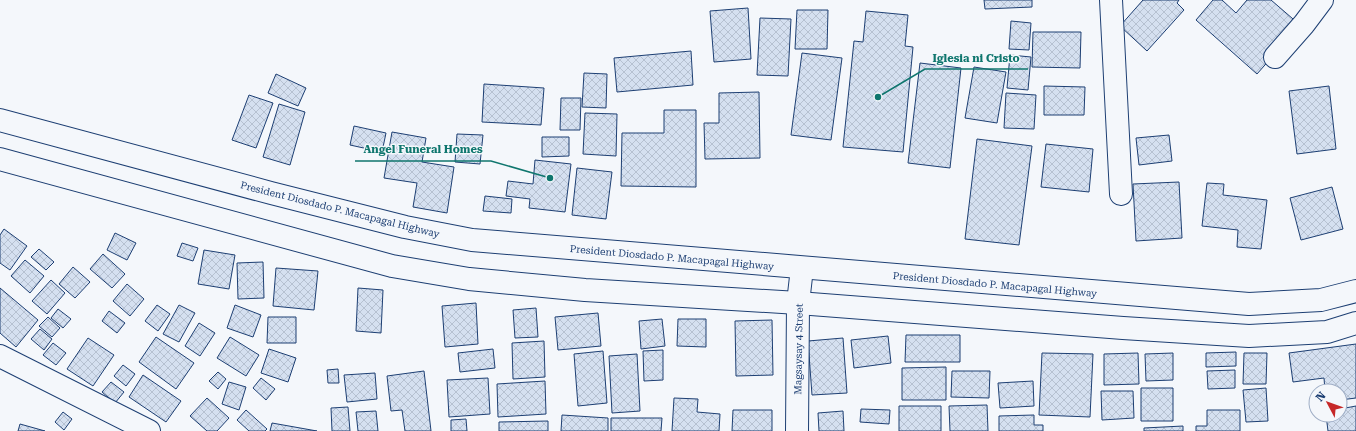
<svg xmlns="http://www.w3.org/2000/svg" width="1356" height="431" font-family="'Roboto Serif',serif">
  <style>
    .building { fill: url(#building-cross-hatch); stroke: #1d3f73 }
    .lines { fill: none; stroke-linecap: round; stroke-linejoin: round }
    .minor-casing { stroke: #1d3f73; stroke-width: 24 }
    .primary-casing { stroke: #1d3f73; stroke-width: 24 }
    .minor { stroke: #f4f7fb; stroke-width: 22 }
    .primary { stroke: #f4f7fb; stroke-width: 22 }
    .labels { text-anchor: middle; stroke-width: 3; stroke-linejoin: round; paint-order: stroke }
    .street-label { font-size: 10px; fill: #1d3f73; stroke: #f4f7fb }
    .leader { fill: none; stroke: #0f766e; stroke-width: 1.5 }
    .callout-dot { fill: #0f766e; stroke: #f4f7fb; stroke-width: 1.5 }
    .callout-label { font-size: 11px; text-anchor: middle; font-weight: bold; fill: #0f766e; stroke: #f4f7fb; stroke-width: 3; stroke-linejoin: round; paint-order: stroke }
  </style>
  <defs>
    <pattern id="building-cross-hatch" width="8" height="8" patternUnits="userSpaceOnUse"><rect width="8" height="8" fill="#d5e0f0"/><path d="M0 0l8 8M0 8l8-8" fill="none" stroke="#b6c1d1"/></pattern>
  </defs>
  <rect width="100%" height="100%" fill="#f4f7fb"/>
  <path class="building" d="M984,0h48v7l-47,2z
    M1143,0h36l-2,3 7,7 -37,41 -27,-25z
    M1213,0h9l14,13 11,-13h24l29,25 -43,49 -61,-54z
    M748,8l3,51 -37,3 -4,-51z
    M797,10h31l-1,39h-32z
    M866,11l42,4 -3,31 8,1 -10,105 -60,-5 11,-106 9,1z
    M760,18l31,1 -3,57 -31,-1z
    M1011,21l20,2 -2,27 -20,-1z
    M1033,32h48l-1,36 -48,-1z
    M691,51l2,34 -76,7 -3,-34z
    M802,53l40,5 -11,82 -40,-5z
    M1010,55l21,2 -3,33 -21,-2z
    M920,63l41,5 -11,100 -42,-5z
    M974,67l32,5 -9,51 -32,-5z
    M584,73l23,1 -1,34 -24,-1z
    M276,74l30,14 -8,18 -30,-13z
    M484,84l60,4 -3,37 -59,-3z
    M1044,86l41,1 -1,28h-40z
    M1329,86l7,63 -39,5 -8,-63z
    M759,92l1,66 -55,1 -1,-36h15v-30z
    M1006,93l30,2 -2,34 -30,-1z
    M249,95l24,8 -17,45 -24,-8z
    M561,98h20l-1,32h-20z
    M279,104l26,8 -15,53 -27,-8z
    M664,110h32v77l-75,-1 1,-53h42z
    M585,113l32,1 -1,42 -33,-2z
    M354,126l32,7 -4,19 -32,-7z
    M392,132l34,6 -4,24 32,5 -7,46 -34,-6 4,-24 -33,-5z
    M457,134l26,1 -3,29 -25,-2z
    M1169,135l3,26 -33,4 -3,-27z
    M542,137h27v19l-27,1z
    M977,139l55,7 -13,99 -54,-6z
    M1046,144l47,5 -4,43 -48,-5z
    M535,160l36,4 -6,48 -36,-4 1,-9 -24,-3 2,-15 25,3z
    M577,168l35,4 -6,47 -34,-4z
    M1179,182l3,56 -46,3 -3,-57z
    M1207,183l17,1 -1,11 44,5 -6,49 -24,-2 1,-17 -36,-4z
    M1332,187l11,42 -42,11 -11,-42z
    M485,196l27,3 -1,14 -28,-2z
    M4,229l23,17 -17,24 -10,-7v-28z
    M115,233l21,10 -9,17 -20,-10z
    M182,243l16,5 -5,13 -16,-5z
    M39,249l15,13 -8,8 -15,-13z
    M204,250l31,5 -6,34 -31,-5z
    M103,254l22,20 -13,14 -22,-19z
    M25,260l19,16 -14,17 -19,-17z
    M263,262l1,36 -26,1 -1,-36z
    M73,267l17,15 -15,16 -16,-14z
    M276,268l42,3 -4,39 -41,-4z
    M51,280l14,13 -18,21 -15,-13z
    M127,284l17,15 -14,17 -17,-15z
    M0,288l38,32 -22,27 -16,-14z
    M358,288l25,2 -2,43 -25,-2z
    M476,303l2,41 -33,3 -3,-41z
    M157,305l13,9 -12,17 -13,-10z
    M179,305l16,8 -16,29 -16,-8z
    M235,305l26,10 -8,22 -26,-9z
    M536,308l2,29 -23,1 -2,-28z
    M58,309l13,10 -8,9 -12,-10z
    M109,311l16,12 -8,10 -15,-12z
    M598,313l3,33 -43,4 -3,-33z
    M48,317l12,11 -8,9 -13,-11z
    M268,317h28v26h-29z
    M662,319l3,27 -24,3 -2,-28z
    M678,319h28v28l-29,-1z
    M772,320l1,55 -37,1 -1,-55z
    M199,323l16,10 -15,23 -15,-10z
    M40,329l12,10 -8,11 -13,-11z
    M906,335h54v27h-55z
    M888,336l3,27 -37,5 -3,-28z
    M156,337l38,26 -18,26 -37,-27z
    M230,337l29,18 -13,21 -29,-18z
    M88,338l26,17 -21,31 -26,-17z
    M843,338l4,55 -35,2 -4,-54z
    M544,341l1,36 -32,2 -1,-36z
    M53,343l13,10 -10,12 -13,-10z
    M1356,344v54l-16,2v-9h-15l-1,-13 -31,4 -4,-29z
    M269,349l27,9 -8,24 -27,-9z
    M493,349l2,19 -35,4 -2,-19z
    M663,350v30l-19,1 -1,-30z
    M603,351l4,52 -29,3 -4,-52z
    M1236,352v14l-30,1v-14z
    M1042,353l51,1 -3,63 -51,-2z
    M1138,353l1,31 -35,1v-31z
    M1173,353v27l-27,1 -1,-27z
    M1244,353h23l-1,31h-23z
    M637,354l3,57 -28,2 -3,-57z
    M123,365l12,9 -9,12 -12,-10z
    M946,367v33h-44v-32z
    M338,369l1,14h-11l-1,-13z
    M1235,370v18l-27,1 -1,-18z
    M424,371l7,60h-26l-3,-21 -11,1 -4,-35z
    M952,371h38l-1,27 -38,-1z
    M218,372l8,7 -8,10 -9,-8z
    M375,373l2,26 -30,3 -3,-27z
    M143,375l38,26 -15,21 -37,-25z
    M261,378l14,11 -9,11 -13,-12z
    M488,378l2,36 -41,3 -2,-37z
    M545,381l1,33 -48,3 -1,-33z
    M1033,381l1,25 -34,2 -2,-25z
    M111,382l13,10 -9,11 -13,-11z
    M229,382l17,5 -7,23 -17,-6z
    M1141,388h32v33h-32z
    M1266,388l2,33 -22,1 -3,-32z
    M1101,391h32l1,27 -32,2z
    M207,398l22,20 -12,13h-10l-17,-15z
    M674,398l24,1 -1,13 23,2 -1,17h-47z
    M987,405l1,26h-38l-1,-25z
    M899,406h42v25h-42z
    M1356,406v25h-28l-2,-16h14v-6z
    M348,407l2,24h-18l-1,-23z
    M861,409l29,1 -1,14 -29,-2z
    M246,410l21,19 -2,2h-16l-12,-11z
    M733,410h39v21h-40z
    M1207,410h33v21h-44v-5h11z
    M376,411l2,20h-20l-2,-19z
    M843,411l1,20h-25l-1,-18z
    M63,412l9,7 -8,11 -9,-8z
    M562,415l46,3v13h-47z
    M1034,415v10h9v6h-44v-15z
    M611,418h51l-1,13h-50z
    M466,419l1,12h-16v-11z
    M548,421v10h-49v-9z
    M272,423l45,8h-47z
    M20,424l25,7h-27z
    M1183,426v5h-39v-3z"/>
  <g class="lines">
    <g class="minor-casing">
      <path id="minor" d="M1111,0l10,194
        M1275,57l29,-33 18,-24
        M0,356l149,75
        M797,431l1,-128 4,-35"/>
    </g>
    <g class="primary-casing">
      <path id="primary" d="M0,120l271,73 134,34 67,13 777,64 72,-4 35,-9
        M0,159l392,107 77,13 116,11 213,13 325,25 126,8 78,-4 29,-9"/>
    </g>
    <use href="#minor" class="minor"/>
    <use href="#primary" class="primary"/>
  </g>
  <g class="labels">
    <g class="street-label">
      <text transform="translate(340 209) rotate(14)" y="4">President Diosdado P. Macapagal Highway</text>
      <text transform="translate(672 257) rotate(5)" y="4">President Diosdado P. Macapagal Highway</text>
      <text transform="translate(995 284) rotate(5)" y="4">President Diosdado P. Macapagal Highway</text>
      <text transform="translate(798 349) rotate(-89)" y="4">Magsaysay 4 Street</text>
    </g>
  </g>
  <path class="leader" d="M878 97L925 69H1028M550 178L491 161H355"/>
  <g class="callout-dot">
    <circle cx="878" cy="97" r="4"/>
    <circle cx="550" cy="178" r="4"/>
  </g>
  <g class="callout-label">
    <text x="976" y="62">Iglesia ni Cristo</text>
    <text x="423" y="153">Angel Funeral Homes</text>
  </g>
  <g transform="translate(1328 403) rotate(311)"><circle r="19" fill="#f4f7fb" stroke="#9eadc5"/>
  <path d="M0-3L7 15L0 10L-7 15Z" fill="#c62828"/>
  <text y="-6" font-size="11" font-weight="bold" text-anchor="middle" fill="#1d3f73">N</text>
  </g>
</svg>
